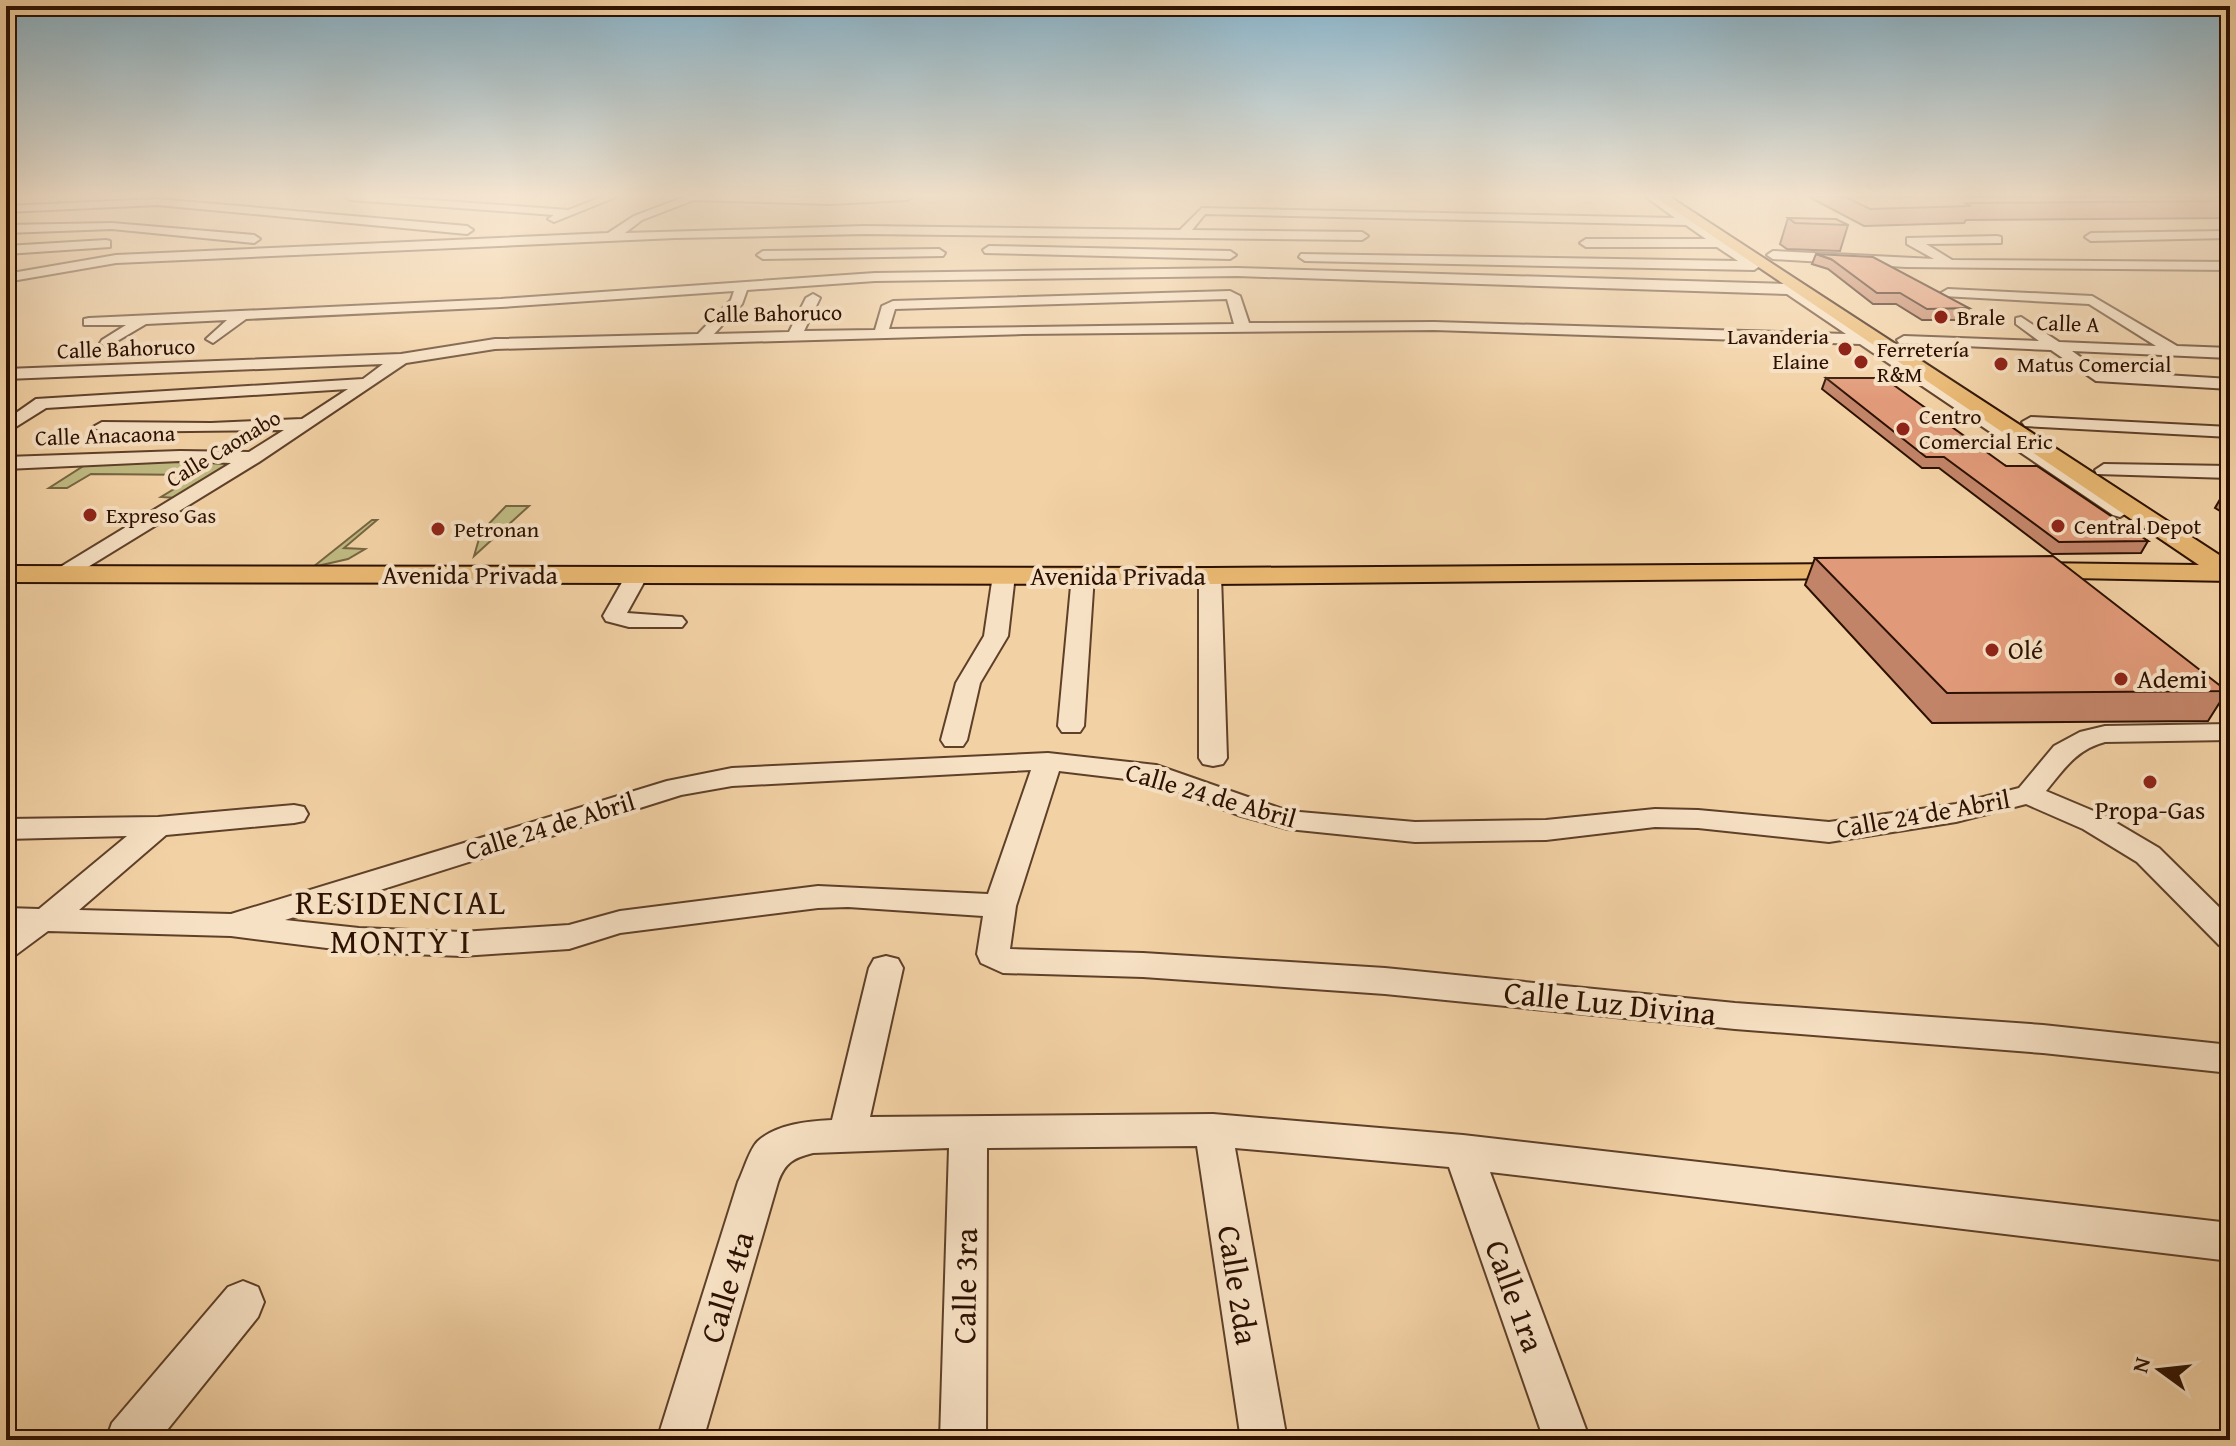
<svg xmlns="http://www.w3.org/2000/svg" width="2236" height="1446" font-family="'Gentium Book Plus',serif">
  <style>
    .green { fill: #bfba82; stroke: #766541; stroke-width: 2 }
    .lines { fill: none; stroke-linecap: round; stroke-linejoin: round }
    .minor-casing { stroke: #5e4029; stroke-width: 4 }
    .major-casing { stroke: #2c1000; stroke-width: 4 }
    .minor { fill: #f7e1c4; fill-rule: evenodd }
    .major { fill: #e9b872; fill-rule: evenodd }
    .wall { fill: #c28468; stroke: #2c1000; stroke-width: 2 }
    .building { fill: #e19a79; stroke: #2c1000; stroke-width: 2 }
    .poi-dot { fill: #8f2418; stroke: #f7e1c4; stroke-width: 3 }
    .labels { text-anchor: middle; stroke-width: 8; stroke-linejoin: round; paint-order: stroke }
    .far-street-label { font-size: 22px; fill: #2c1000; stroke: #f7e1c4 }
    .far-poi-label { font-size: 22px; fill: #2c1000; stroke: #f7e1c4; text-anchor: start }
    .street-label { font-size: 26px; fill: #2c1000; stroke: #f7e1c4 }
    .poi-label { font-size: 26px; fill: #2c1000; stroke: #f7e1c4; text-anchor: start }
    .near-street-label { font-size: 32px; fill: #2c1000; stroke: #f7e1c4 }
    .near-neighbourhood-label { font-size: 34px; letter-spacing: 2px; fill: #2c1000; stroke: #f7e1c4 }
  </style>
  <rect width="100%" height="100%" fill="#f2d1a4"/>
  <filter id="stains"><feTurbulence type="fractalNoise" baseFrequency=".0025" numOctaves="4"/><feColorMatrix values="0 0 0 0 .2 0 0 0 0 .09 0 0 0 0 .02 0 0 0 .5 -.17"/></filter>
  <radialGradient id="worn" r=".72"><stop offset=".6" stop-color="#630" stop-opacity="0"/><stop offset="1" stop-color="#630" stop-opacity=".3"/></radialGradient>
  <path class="green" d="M180,459l55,5 -58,34 -16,-1 36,-22 -106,-1 -24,14h-18l36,-23z
    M506,506h23l-55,50 7,-24z
    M372,520h5l-33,28 21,1 -17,10 -35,8z"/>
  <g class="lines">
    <g class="minor-casing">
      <path id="minor" d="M345,197h45l178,13 34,-13h14l-62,25 -6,-3 6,-4 -204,-15z
        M684,197h228l-5,3 -78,4 -135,-4 -52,20 -17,13 240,-7 315,4 22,-22 473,10 -29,-21h12l102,69 -6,4 -449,-9 -6,-4 2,-3 437,7 -21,-14h-131l-6,-4 6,-4h120l-20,-14 -481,-11 -13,16 170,2 6,4 -6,4 -497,-6 -190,4 -559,25 -110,19v-8l110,-19 492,-22 26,-17z
        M157,199l310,27 6,4 -6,4 -310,-29 -151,7v-6z
        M112,223l142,12 6,4 -6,4 -142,-14 -106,4v-8z
        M2224,231l4,1v6l-137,3 -6,-4 6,-4z
        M1997,236l4,1v6l-75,1 26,16 278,2v8l-324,-3 -133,-8 -6,-4 6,-4 161,8 -27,-15v-6z
        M106,240l4,1v6l-104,7v-8z
        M989,246l241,5 6,4 -6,4 -245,-6 -2,-3z
        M939,249l6,4 -2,3 -180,3 -6,-4 6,-4z
        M1237,268l549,16 22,4 2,3 -5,4 62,40 17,2 2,3 -6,4 250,167 -10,6 -7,-2 -253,-171 -426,-14 -411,4 -528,15 -89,14 -147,99 -194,119 -8,-2 -3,-5 3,-5 174,-106 -51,-2 -174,8v-12l174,-6 69,1 35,-22 -182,2 -9,-5 9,-5 109,1 91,-4 46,-30 -302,19 -40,25v-13l30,-21 327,-20 20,-15 -377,15v-10l395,-15 94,-15 203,-5 33,-34 3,-9 -233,16 -255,12 -33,24 -7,-4 21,-19 -81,4 -39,23 -7,-4 2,-3 24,-15h-42v-6l5,-1 412,-19 374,-26zM1237,276l550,18 59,40 -412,-12 -185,1 -9,-27 -10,-5 -337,10 -11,5 -7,24 -71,1 16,-33 -7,-4 -7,4 -17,34 -75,2 28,-30 5,-14 128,-9zM1227,299l7,25 -345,5 6,-20z
        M1948,289l144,7 85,50 53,2v10l-158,-7 28,20 130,8v10l-134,-8 -45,-31 -152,-7 -2,-3 7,-4 135,5 -23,-17v-6l5,-1 38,25 97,4 -67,-42 -146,-8 -2,-3z
        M2031,417l199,10v10l-205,-11 -3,-4z
        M2104,464l126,2v12l-133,-4 -2,-4z
        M637,568l11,7 -21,38 55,4 4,5 -4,5h-53l-23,-6 -3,-5 26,-46z
        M1004,568l11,7 -7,61 -28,47 -13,57 -4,6h-18l-4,-6 15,-57 28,-47 9,-61z
        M1083,568l11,7 -10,151 -4,6h-18l-4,-6 14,-151z
        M1210,569l11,7 6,182 -4,6 -10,2 -10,-2 -4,-6v-182z
        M2230,724v16l-125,2c-28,7 -41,27 -59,49l57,24 56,33 71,70v31l-11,-4 -82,-83 -54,-33 -57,-25 -70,18 -127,20 -131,-14 -43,-1 -109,13 -131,2 -127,-13 -50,-14 -87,-33 -92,-11 -43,135 -6,43 133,4 242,15 350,35 308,22 187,20v28l-187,-20 -308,-24 -350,-35 -242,-17 -140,-4 -22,-10 -4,-9 6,-38 -135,-9 -30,1 -198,25 -51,16 -107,7 -103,-4 -128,-16 -183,-5 -31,23 -11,4v-50l33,1 88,-73 -121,3v-20l152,-2 136,-12 10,2 4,7 -4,7 -10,2 -128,12 -87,75 152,4 436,-133 65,-13 316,-15 108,12 132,46 127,11 131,-2 109,-11 43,1 131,12 127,-18 63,-16 35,-42 26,-14 25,-6zM1031,770l-43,124 -170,-8 -198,25 -51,14 -107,7 -103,-4 -74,-8 396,-125 51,-9z
        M886,956l12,3 5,9 -33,149 343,-3 250,21 767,88v38l-740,-89 100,268h-46l-95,-273 -214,-19 52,292h-46l-44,-294 -210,2 -1,292h-46l9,-292 -136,5c-20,5 -28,10 -35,29l-75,258h-46l81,-258c6,-12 11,-32 20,-41 19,-17 51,-20 74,-21l37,-152 5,-9z
        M243,1281l15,6 6,15 -6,15 -99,123h-53l6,-17 116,-136z"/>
    </g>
    <g class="major-casing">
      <path id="major" d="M1655,197h15l560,365v19l-210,-4 -4,-6 4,-6 9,-2 170,2z
        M1851,564l9,2 4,6 -4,6 -650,6 -1204,-2v-16l1204,2z"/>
    </g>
    <use href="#minor" class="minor"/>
    <use href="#major" class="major"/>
  </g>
  <path class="wall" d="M1809,197h421v21l-264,2 -2,3 -100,3z
    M1788,218l60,7 -8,26 -53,-2 -7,-5z
    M1816,254l153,54 -5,12h-42l-26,-16h-23l-45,-35 -16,-5z
    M1826,378l180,88 142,75 -7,12 -89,1 -113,-86h-17l-100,-79z
    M2229,484h1v33l-15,-9z
    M1815,558l412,133 -19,30 -276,2 -127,-138z"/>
  <path class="building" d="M1846,197h384v4l-266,2 7,3 -101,3z
    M1788,218l48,1 12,6 -53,-2z
    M1816,254l57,3 96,51 -42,1 -27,-16h-23l-46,-34z
    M1826,378h58l122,88h31l111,75 -89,1 -115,-85h-18z
    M2053,556l174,135 -280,2 -132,-135z"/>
  <linearGradient id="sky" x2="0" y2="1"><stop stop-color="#89b5cc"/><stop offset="0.49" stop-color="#f9ead6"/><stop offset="1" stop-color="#f9ead6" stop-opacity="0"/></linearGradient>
  <rect width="2236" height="399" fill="url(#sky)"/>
  <g class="poi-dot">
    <circle cx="1941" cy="317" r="8"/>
    <circle cx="1845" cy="349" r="8"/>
    <circle cx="1861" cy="362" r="8"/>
    <circle cx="2001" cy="364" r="8"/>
    <circle cx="1903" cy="429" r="8"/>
    <circle cx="90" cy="515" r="8"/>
    <circle cx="2058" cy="526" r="8"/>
    <circle cx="438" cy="529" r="8"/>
    <circle cx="1992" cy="650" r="8"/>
    <circle cx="2121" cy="679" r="8"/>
    <circle cx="2150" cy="782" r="8"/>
  </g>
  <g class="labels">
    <g class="far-street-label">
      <text transform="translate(773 313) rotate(-1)" y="8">Calle Bahoruco</text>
      <text transform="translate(2068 323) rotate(2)" y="8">Calle A</text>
      <text transform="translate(126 348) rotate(-2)" y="8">Calle Bahoruco</text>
      <text transform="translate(105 435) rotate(-2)" y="8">Calle Anacaona</text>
      <text transform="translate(223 448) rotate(-31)" y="8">Calle Caonabo</text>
    </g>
    <g class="far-poi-label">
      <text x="1957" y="325">Brale</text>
      <text x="1829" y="344" text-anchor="end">Lavanderia<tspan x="1829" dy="25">Elaine</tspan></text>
      <text x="1877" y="357">Ferretería<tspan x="1877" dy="25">R&amp;M</tspan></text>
      <text x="2017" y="372">Matus Comercial</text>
      <text x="1919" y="424">Centro<tspan x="1919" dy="25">Comercial Eric</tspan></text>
      <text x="106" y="523">Expreso Gas</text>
      <text x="2074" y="534">Central Depot</text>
      <text x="454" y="537">Petronan</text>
    </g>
    <g class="street-label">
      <text x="470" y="584">Avenida Privada</text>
      <text x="1118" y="585">Avenida Privada</text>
      <text transform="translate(1211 795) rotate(16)" y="9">Calle 24 de Abril</text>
      <text transform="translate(1923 814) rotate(-10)" y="9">Calle 24 de Abril</text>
      <text transform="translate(550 826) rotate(-17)" y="9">Calle 24 de Abril</text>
    </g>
    <g class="poi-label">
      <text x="2008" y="659">Olé</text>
      <text x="2137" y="688">Ademi</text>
      <text x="2150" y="819" text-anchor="middle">Propa-Gas</text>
    </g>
    <g class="near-street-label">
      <text transform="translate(1610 1003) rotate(6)" y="11">Calle Luz Divina</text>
      <text transform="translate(1238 1285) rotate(81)" y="11">Calle 2da</text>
      <text transform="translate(965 1286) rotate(-89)" y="11">Calle 3ra</text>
      <text transform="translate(727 1287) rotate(-73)" y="11">Calle 4ta</text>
      <text transform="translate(1515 1296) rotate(70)" y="11">Calle 1ra</text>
    </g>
    <g class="near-neighbourhood-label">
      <text x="401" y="914">RESIDENCIAL<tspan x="401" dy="39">MONTY I</tspan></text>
    </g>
  </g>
  <rect width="2236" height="1446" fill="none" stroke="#f2d1a4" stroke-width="32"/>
  <rect x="8" y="8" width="2220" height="1430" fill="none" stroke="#2c1000" stroke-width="4"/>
  <rect x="16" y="16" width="2204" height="1414" fill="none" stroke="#2c1000" stroke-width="2"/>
  <g transform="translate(2160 1370) rotate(285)" stroke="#f7e1c4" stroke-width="6" paint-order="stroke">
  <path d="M0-6L14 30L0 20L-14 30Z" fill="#2c1000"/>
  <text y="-12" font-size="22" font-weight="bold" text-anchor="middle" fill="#2c1000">N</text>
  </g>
  <rect width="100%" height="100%" filter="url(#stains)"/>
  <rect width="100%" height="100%" fill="url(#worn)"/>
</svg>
